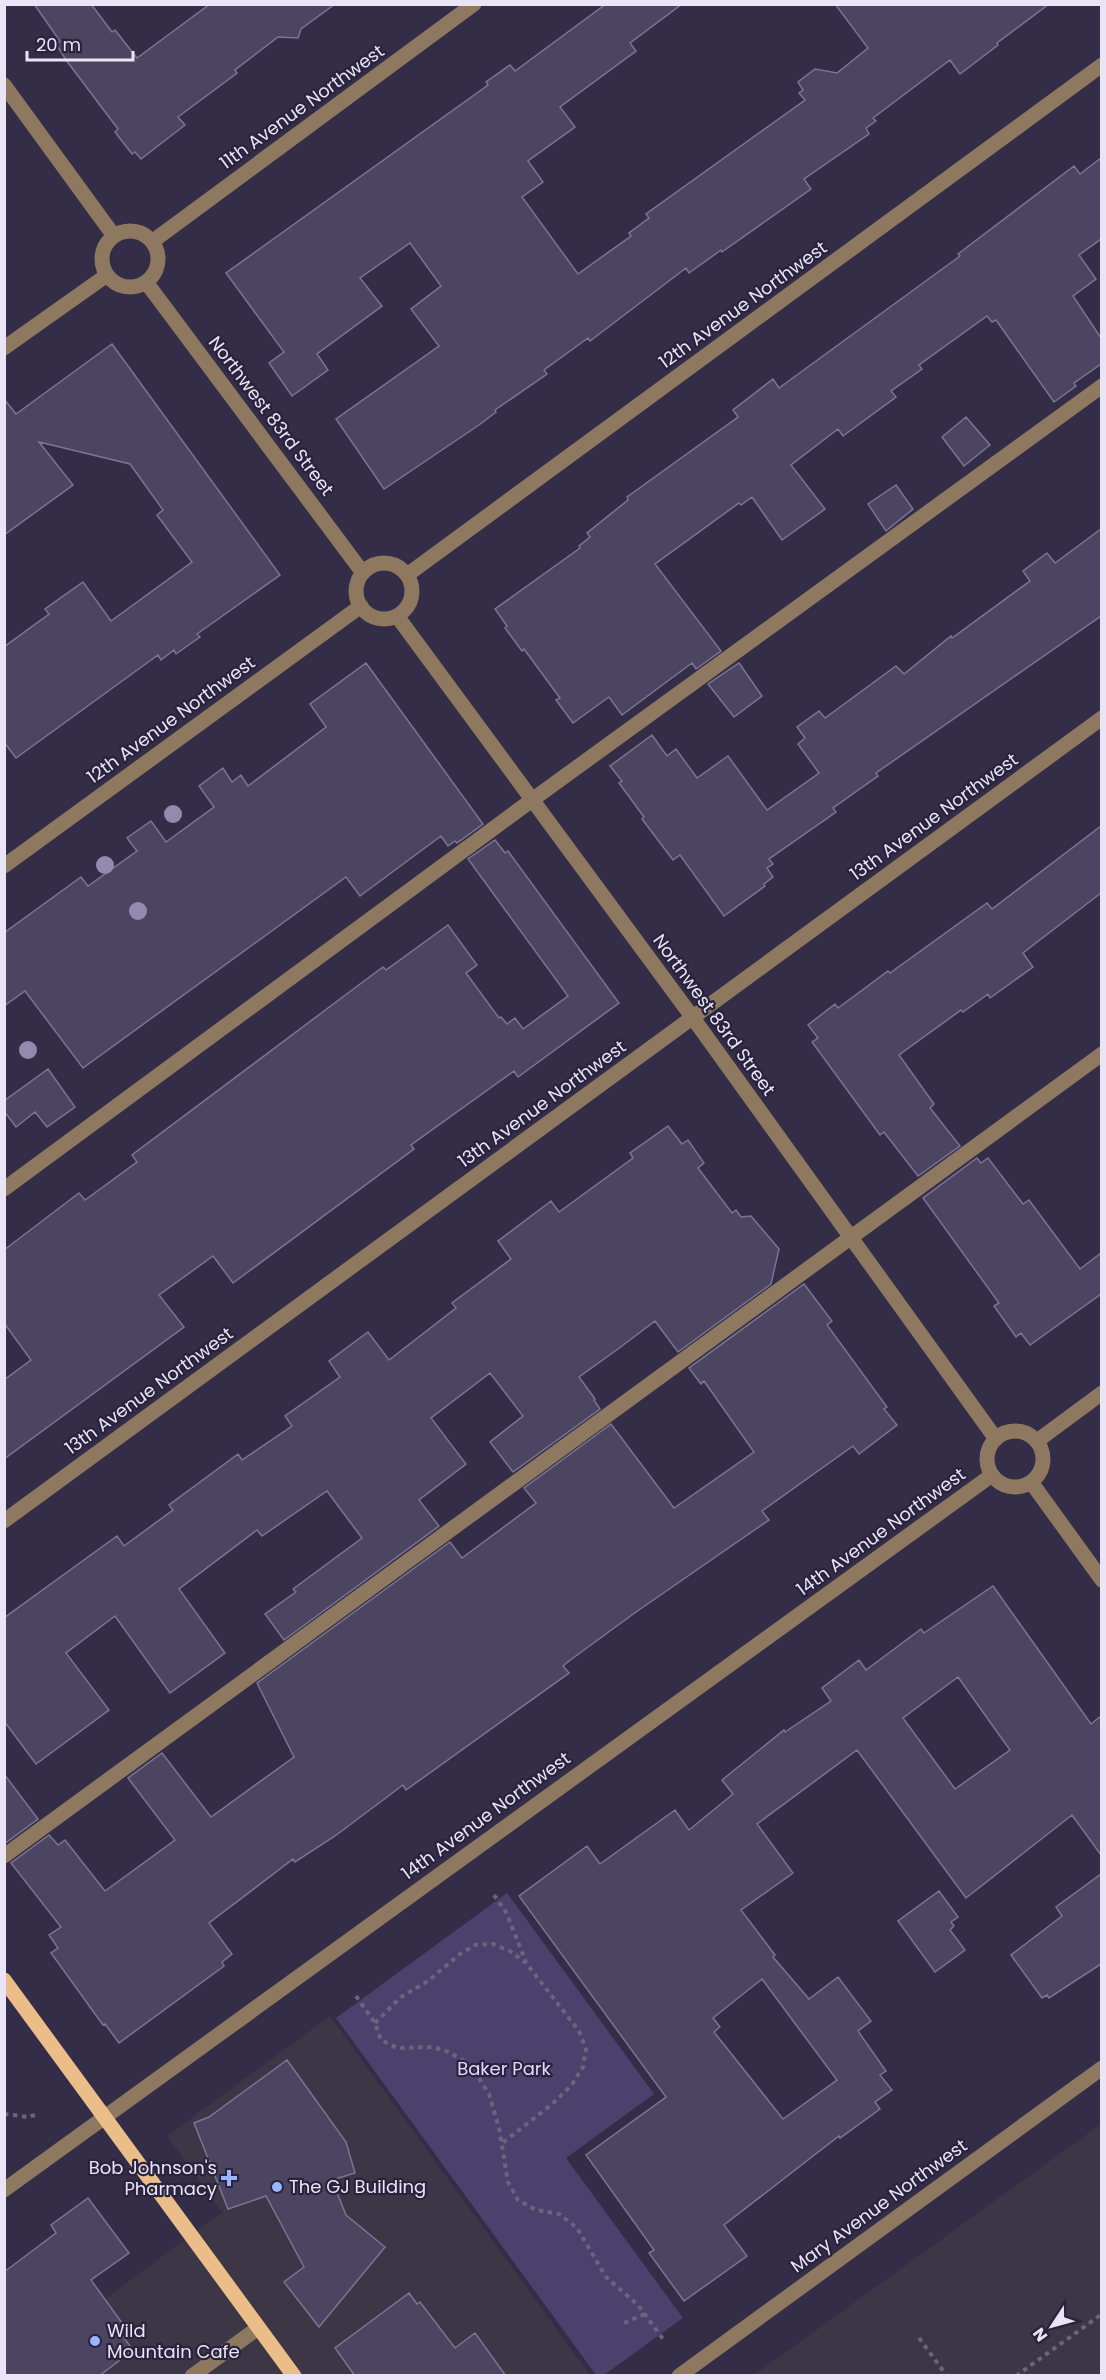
<svg xmlns="http://www.w3.org/2000/svg" width="1106" height="2380" font-family="Poppins,sans-serif">
  <style>
    .commercial { fill: #3c3646 }
    .green { fill: #4b416c }
    .building { fill: #4b4562; stroke: #7b7594; stroke-width: 1.5; fill-rule: evenodd }
    .lines { fill: none; stroke-linecap: round; stroke-linejoin: round }
    .path { stroke: #6a647d; stroke-width: 4; stroke-dasharray: 4.5 4.5; stroke-linecap: butt }
    .minor { stroke: #8e785f; stroke-width: 15 }
    .major { stroke: #ebbe89; stroke-width: 15 }
    .tree { fill: #928bad }
    .poi-dot { fill: #97b6fd; stroke: #29233d; stroke-width: 2 }
    .labels { text-anchor: middle; stroke-width: 4.5; stroke-linejoin: round; paint-order: stroke }
    .street-label { font-size: 18px; fill: #e9e5f7; stroke: #29233d }
    .park-label { font-size: 18px; fill: #e0d8ff; stroke: #29233d }
    .poi-label { font-size: 18px; fill: #e9e5f7; stroke: #29233d; text-anchor: start }
  </style>
  <rect width="100%" height="100%" fill="#332d48"/>
  <path class="commercial" d="M330,2016l260,359h-531l-20,-27 183,-136 -55,-76z
    M1101,2124v251h-347z"/>
  <path class="green" d="M507,1893l147,201 -88,64 117,160 -79,57h-8l-260,-357z"/>
  <path class="building" d="M34,4h57l21,28 3,-2 22,28 73,-54h125l-34,25 -3,9 -20,-1 -43,33 2,3 -59,44 7,8 -44,34 -6,-7 -3,2 -17,-22 3,-3 -52,-69 -10,-16 4,-3z
    M606,4h76l-52,39 6,8 -76,56 15,20 -47,34 15,21 -21,15 56,77 53,-38 -2,-3 20,-15 -3,-4 159,-114 -6,-7 4,-3 -5,-8 17,-13 22,4 31,-25 -33,-44h214l-52,39 1,2 -38,29 -10,-14 -77,58 3,3 -10,7 3,6 -65,45 7,10 -89,63 -1,-2 -32,23 -3,-5 -96,73 -2,-3 -44,32 3,4 -52,36 1,2 -17,13 -95,64 -48,-70 103,-73 -28,-37 30,-23 -31,-43 -50,35 22,28 -65,48 11,16 -36,26 -23,-33 15,-11 -58,-79 262,-188 -2,-3 24,-17 5,6z
    M1101,158v81l-22,16 17,24 -23,17 28,42v26l-27,19 2,3 -22,16 -58,-82 -4,2 -5,-6 -68,49 3,4 -31,22 5,6 -53,39 -5,-7 -47,36 34,44 -43,31 -30,-43 -11,8 -2,-2 -84,61 66,87 -25,18 -4,-6 -70,52 -13,-18 -36,26 -17,-23 4,-2 -36,-49 -2,2 -17,-23 2,-2 -12,-17 85,-61 -1,-2 11,-9 -3,-4 41,-33 -1,-3 111,-80 -5,-7 40,-31 6,9 181,-132 -2,-2 116,-88 6,8z
    M112,344l168,231 -83,59 3,3 -24,17 -2,-4 -13,10 -3,-5 -142,103 -12,-16v-95l45,-33 -4,-5 38,-27 28,39 81,-59 -35,-47 6,-5 -33,-46 -91,-22 34,43 -69,50v-136l12,15z
    M966,417l24,28 -26,21 -22,-29z
    M896,485l17,24 -27,22 -18,-27z
    M1101,529v87l-225,157 2,3 -45,32 3,4 -67,47 4,5 -6,4 6,9 -9,7 1,2 -41,30 -44,-61 -7,5 -31,-41 2,-2 -25,-34 3,-2 -12,-15 42,-31 15,21 9,-7 21,29 31,-22 39,54 52,-37 -21,-29 7,-6 -8,-11 22,-16 6,7 71,-52 8,8 47,-38 1,2 78,-57 -7,-10 24,-18 8,10z
    M366,663l117,161 -26,19 -2,-2 -7,5 -7,-10 -81,60 -14,-19 -263,191 -58,-77 -21,15v-73l77,-56 7,9 49,-35 -10,-13 24,-17 15,21 48,-35 -15,-21 24,-18 9,14 9,-7 7,11 78,-59 -16,-23z
    M739,663l23,33 -28,21 -26,-33z
    M1101,826v67l-78,60 10,14 -43,31 -2,-4 -25,18 -2,-2 -62,45 35,49 -4,4 30,38 -42,30 -34,-44 -4,3 -68,-93 6,-4 -10,-13 27,-21 3,4 50,-37 2,2 97,-70 5,6z
    M495,840l10,13 3,-2 111,152 -101,74 -4,-6 -103,74 3,4 -181,134 -20,-27 -54,39 25,32 -180,132v-79l27,-20 -27,-37v-73l75,-57 6,7 52,-38 -5,-7 212,-159 39,-29 3,3 62,-45 29,40 -11,8 33,45 2,-1 6,7 8,-6 8,11 45,-33 -100,-137z
    M48,1069l27,38 -28,20 -12,-15 -19,15 -12,-16v-10z
    M668,1126l14,18 6,-4 16,23 -6,5 34,45 4,-3 5,7 10,-1 28,33 -8,35 -93,68 -23,-31 -37,28 -39,28 16,22 -1,1 6,9 -87,63 -23,-30 33,-26 -33,-43 -59,45 35,46 -47,36 20,26 -155,114 -19,-26 31,-22 -3,-3 69,-51 -35,-47 -65,45 -5,-6 -78,59 46,64 -55,40 -55,-77 -49,37 43,57 -73,54 -32,-43v-103l113,-82 7,10 49,-36 -4,-5 69,-51 4,6 50,-34 -7,-10 55,-39 -11,-16 39,-29 21,28 67,-52 -4,-5 59,-44 -13,-18 53,-40 8,11 74,-54 -3,-5z
    M977,1158l4,5 7,-5 35,46 6,-4 51,69 21,-16v41l-71,51 -9,-12 -5,4 -22,-31 5,-3 -76,-105z
    M804,1284l28,37 -5,4 60,82 -3,2 13,16 -38,29 -6,-8 -91,65 7,9 -133,92 -67,49 -6,5 6,7 -163,117 -3,-5 -68,51 -40,26 -2,-3 -84,64 23,31 -10,8 2,4 -105,77 -14,-19 -2,1 -52,-72 7,-5 -9,-13 12,-8 -50,-64 38,-28 9,10 7,-5 40,51 70,-51 -47,-62 34,-25 49,64 83,-60 -37,-74 193,-141 12,16 74,-55 -12,-15 87,-64 63,84 80,-56 -50,-71 -3,3 -12,-16z
    M993,1586l98,138 10,-8v139l-29,-40 -106,83 -109,-148 -100,74 36,49 -52,37 34,45 -2,2 36,42 29,-22 33,44 -13,10 28,40 -6,4 12,15 -17,12 5,7 -40,29 -1,-2 -115,89 23,31 -63,45 -35,-48 5,-3 -68,-95 80,-58 -147,-201 68,-50 13,18 75,-54 14,20 44,-36 -11,-14 62,-50 1,2 46,-31 -9,-13 37,-28 7,10 55,-41 3,4zM958,1677l52,73 -55,39 -52,-71zM762,1979l75,101 -54,39 -69,-87 6,-5 -7,-9z
    M4,1774l34,45 -34,25z
    M1101,1874v90l-52,34 -2,-3 -5,3 -31,-43 51,-39 -6,-9z
    M939,1891l19,26 -7,5 3,4 -4,4 15,20 -30,22 -37,-51z
    M287,2060l59,82 9,31 -23,7 14,35 39,32 -66,80 -35,-45 20,-15 -38,-71 -38,13 -34,-86 15,-6z
    M88,2198l41,55 -38,27 34,47 -6,4 14,19 -34,26h-95v-104l52,-39 -5,-8z
    M409,2293l8,11 3,-2 35,46 20,-15 31,43h-151l-20,-28z"/>
  <g class="lines">
    <path class="path" d="M494,1895l12,17 20,50
      M356,1996l19,27 6,17 16,8 36,-1 16,5 15,9 13,14 12,19 10,34 9,54 10,18 18,10 23,4 18,14 29,49 32,28 25,34
      M375,2023l26,-26 27,-16 32,-27 15,-9 18,-1 17,7 16,12 53,68 7,18 -3,18 -12,19 -20,19 -50,39
      M4,2114l25,3 8,-3
      M624,2323l21,-9
      M919,2338l28,38
      M1016,2376l86,-62"/>
    <path class="minor" d="M4,85l110,151
      M102 259a28 28 0 1 1 56 0a28 28 0 1 1-56 0Z
      M153,241l321,-237
      M146,282l217,291
      M4,348l103,-73
      M356 591a28 28 0 1 1 56 0a28 28 0 1 1-56 0Z
      M407,575l695,-510
      M397,616l296,402 303,421
      M4,866l357,-260
      M4,1189l528,-389 570,-414
      M987 1459a28 28 0 1 1 56 0a28 28 0 1 1-56 0Z
      M1037,1441l65,-48
      M1031,1482l71,98
      M4,1521l1098,-803
      M4,1856l1098,-802
      M4,2190l988,-715
      M192,2376l66,-48
      M679,2376l423,-308"/>
    <path class="major" d="M4,1980l290,396"/>
  </g>
  <g class="tree">
    <circle cx="173" cy="814" r="9"/>
    <circle cx="105" cy="865" r="9"/>
    <circle cx="138" cy="911" r="9"/>
    <circle cx="28" cy="1050" r="9"/>
  </g>
  <g class="poi-dot">
    <path d="M226 2169h6v6h6v6h-6v6h-6v-6h-6v-6h6z"/>
    <circle cx="277" cy="2187" r="6"/>
    <circle cx="95" cy="2341" r="6"/>
  </g>
  <g class="labels">
    <g class="street-label">
      <text transform="translate(302 107) rotate(-36)" y="6">11th Avenue Northwest</text>
      <text transform="translate(743 305) rotate(-36)" y="6">12th Avenue Northwest</text>
      <text transform="translate(271 416) rotate(53)" y="6">Northwest 83rd Street</text>
      <text transform="translate(171 720) rotate(-36)" y="6">12th Avenue Northwest</text>
      <text transform="translate(934 817) rotate(-36)" y="6">13th Avenue Northwest</text>
      <text transform="translate(714 1015) rotate(54)" y="6">Northwest 83rd Street</text>
      <text transform="translate(542 1104) rotate(-36)" y="6">13th Avenue Northwest</text>
      <text transform="translate(149 1391) rotate(-36)" y="6">13th Avenue Northwest</text>
      <text transform="translate(881 1532) rotate(-36)" y="6">14th Avenue Northwest</text>
      <text transform="translate(486 1816) rotate(-36)" y="6">14th Avenue Northwest</text>
      <text transform="translate(879 2206) rotate(-36)" y="6">Mary Avenue Northwest</text>
    </g>
    <g class="park-label">
      <text x="504" y="2075">Baker Park</text>
    </g>
    <g class="poi-label">
      <text x="217" y="2174" text-anchor="end">Bob Johnson's<tspan x="217" dy="21">Pharmacy</tspan></text>
      <text x="289" y="2193">The GJ Building</text>
      <text x="107" y="2337">Wild<tspan x="107" dy="21">Mountain Cafe</tspan></text>
    </g>
  </g>
  <rect width="1106" height="2380" fill="none" stroke="#e9e5f7" stroke-width="12"/>
  <g transform="translate(1052 2326) rotate(234)" stroke="#29233d" stroke-width="4.5" paint-order="stroke">
  <path d="M0-4.5L10 22L0 15L-10 22Z" fill="#e9e5f7"/>
  <text y="-9" font-size="16" font-weight="bold" text-anchor="middle" fill="#e9e5f7">N</text>
  </g>
  <path d="M27 51v9h106v-9" fill="none" stroke="#e9e5f7" stroke-width="3"/>
  <text x="36" y="51" font-size="18" fill="#e9e5f7" stroke="#29233d" stroke-width="4.5" paint-order="stroke">20 m</text>
</svg>
